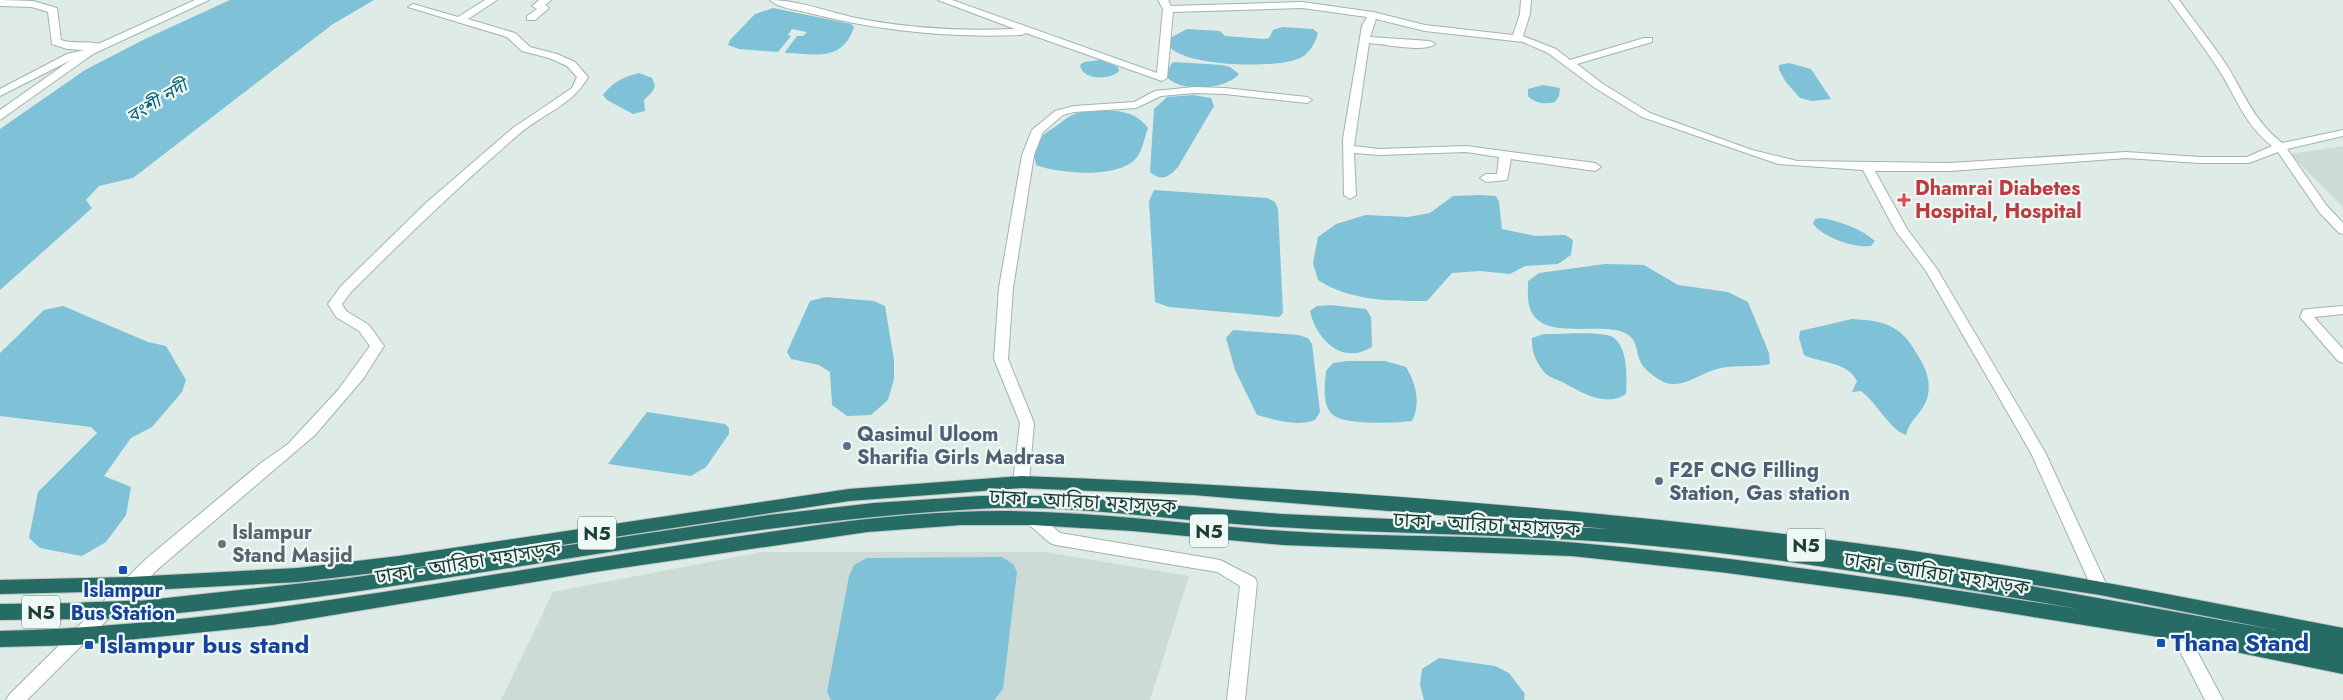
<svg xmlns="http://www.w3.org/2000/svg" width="2343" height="700" font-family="Jost,'Noto Sans Bengali',sans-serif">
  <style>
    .built { fill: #ccdbd6 }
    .water { fill: #7fc1d7 }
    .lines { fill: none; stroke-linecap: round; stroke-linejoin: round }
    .street-casing { stroke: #a1b3af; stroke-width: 2 }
    .secondary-casing { stroke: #9cb8b1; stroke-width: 2 }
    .highway-casing { stroke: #bcc5c3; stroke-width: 2 }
    .street { fill: #fff; fill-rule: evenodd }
    .secondary { fill: #fff; fill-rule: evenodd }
    .highway { fill: #266c64; fill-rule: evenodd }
    .highway-bridge-casing { stroke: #bcc5c3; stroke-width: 19; stroke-linecap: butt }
    .highway-bridge { stroke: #266c64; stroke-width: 17 }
    .health-dot { fill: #e0444e; stroke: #eef8f4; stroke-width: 2 }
    .service-dot { fill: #5c6f8a; stroke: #eef8f4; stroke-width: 2 }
    .worship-dot { fill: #6b7280; stroke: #eef8f4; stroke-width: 2 }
    .transit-dot { fill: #1a4fb4; stroke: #eef8f4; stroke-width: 2 }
    .labels { text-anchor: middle; stroke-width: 4.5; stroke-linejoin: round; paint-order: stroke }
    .far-water-label { font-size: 18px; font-style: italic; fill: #12627e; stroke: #eef8f4 }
    .shield { fill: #eef8f4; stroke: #5c7570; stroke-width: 1 }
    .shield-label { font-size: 19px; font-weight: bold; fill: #1e3d37 }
    .health-label { font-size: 20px; font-weight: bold; fill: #be3a42; stroke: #eef8f4; text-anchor: start }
    .service-label { font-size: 20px; font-weight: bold; fill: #4e5e75; stroke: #eef8f4; text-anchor: start }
    .street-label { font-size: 20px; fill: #1e3d37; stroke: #eef8f4 }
    .worship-label { font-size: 20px; font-weight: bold; fill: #5b616d; stroke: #eef8f4; text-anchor: start }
    .transit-label { font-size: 20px; font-weight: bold; fill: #164399; stroke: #eef8f4 }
    .near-transit-label { font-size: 24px; font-weight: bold; fill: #164399; stroke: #eef8f4; text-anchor: start }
  </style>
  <rect width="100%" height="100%" fill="#deebe7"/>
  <path class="built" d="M2343,146v61l-53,-53z
    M762,552h283l144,24 -39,124h-649l52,-108z"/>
  <path class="water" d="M230,0h144l-41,24 -200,154 -34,8 -13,14 6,8 -92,82v-161l85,-59 60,-31z
    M773,8l78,16 3,3c-11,35 -39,27 -68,26l-1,-1 12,-16h6l4,-4 -15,-3 -4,6 3,1 -13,16 -39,-3 -11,-4 2,-5 25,-26z
    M1282,27l31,2 5,4c-2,9 -9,21 -18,25 -22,11 -116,9 -131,-12l1,-8 17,-9 33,2 5,5 40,3 4,-1 4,-8z
    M1100,60l18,7 1,4c-8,9 -37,10 -39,-6l4,-3z
    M1174,62l48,3 8,2 9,7c-13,16 -60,19 -73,2l5,-12z
    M1789,63l22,6 20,30 -19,2 -12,-3 -14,-16 -7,-12v-5z
    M639,73l13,5 3,8 -3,6 -8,8 1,11 -12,3 -26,-14 -4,-5c9,-13 21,-18 36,-22z
    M1543,85l17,3 -1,8 -4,6c-9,3 -21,1 -27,-6v-7z
    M1193,95l18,3 3,8 -36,61c-9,10 -16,15 -28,5l4,-63 13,-12z
    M1087,111c25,0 45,-4 61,17 -3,8 -5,19 -9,26 -13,26 -80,20 -103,11 -5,-28 4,-27 23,-41 12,-9 13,-10 28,-13z
    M1154,190l113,8 8,4 3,7 5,104 -4,4 -110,-10 -14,-5 -6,-101z
    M1480,195l16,1 3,6 3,27 34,7 29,-1 8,5 -2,15 -13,9 -33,2 -15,8 -30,-3 -28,2 -25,28c-39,0 -76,0 -109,-21l-5,-17 5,-26 18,-13 30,-9 42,2 22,-4 23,-17z
    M1821,218c18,3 39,10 54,23l-4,5c-18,2 -46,-8 -58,-22l2,-5z
    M1605,264l39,1 34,20 50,7 20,10 21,51 1,11c-18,4 -36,0 -53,5 -17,4 -32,19 -51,14 -8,-3 -23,-14 -26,-22 -4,-10 -3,-21 -13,-27 -23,-14 -82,8 -96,-23 -4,-8 -3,-21 -3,-30l11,-8z
    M826,297l48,4 11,5 9,54v19l-6,21 -17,15 -24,1 -15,-11 -2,-33 -11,-7 -28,-6 -4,-7 23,-51z
    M1331,305l35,4 5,8 1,30c-30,19 -56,-8 -62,-36l7,-5z
    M63,306l85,36 18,4 20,34 -4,12 -30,35 -21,11 -27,38 27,11 -5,28 -20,27 -24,14 -42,-8 -11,-10 9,-46 59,-59 -6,-6 -91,-11v-63l44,-43z
    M1852,319c36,2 50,7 68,40 8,14 11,25 7,40 -5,15 -18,21 -21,36 -16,-5 -30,-33 -45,-44l-9,1 5,-11c-9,-19 -36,-18 -53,-26l-5,-17 1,-7z
    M1233,330l65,5 10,3 4,6 8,68 -5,8c-18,7 -40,0 -58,-5l-22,-45 -9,-32z
    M1544,334c15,1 58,-4 70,4 14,10 13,41 12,56 -20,13 -42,0 -60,-10 -7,-4 -16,-6 -21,-11 -9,-10 -14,-22 -13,-35z
    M1347,361h38l21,6c10,16 15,37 6,54 -16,2 -71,5 -81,-8 -9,-11 -6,-28 -5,-42l7,-8z
    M647,412l78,12 4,4v6l-23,33 -15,9 -83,-12z
    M1002,557l11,7 4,8 -14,117 -9,11h-163l-4,-8 22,-116 5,-11 13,-7z
    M1439,658l56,8 14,7 16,21 -1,6h-100l-4,-15 2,-16z"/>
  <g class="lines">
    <g class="street-casing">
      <path id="street" d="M0,0l33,1 24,7 4,32c13,5 35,-1 45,7l-5,3h-10v4l-16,4 -75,38v-7l67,-35 17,-4 -17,-1 -15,-5 -4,-32 -16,-5 -32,-1z
        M485,0h12l-29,19 47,14 15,14 27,7 18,8 13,15c-15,28 -46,37 -70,58 -58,50 -113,103 -167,157l-9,12 4,7 23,14 15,21 -21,33 -48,56 -156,133 -132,132h-21l3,-5 138,-137 114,-95 27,-19 50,-54 32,-44 -11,-15 -23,-14 -8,-13 13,-18 86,-84 86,-74 59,-40 5,-11 -10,-11 -18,-8 -27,-7 -15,-14 -99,-30 5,-3 45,13z
        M539,0h12l-6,5 4,3 -14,12h-8v-4l10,-7 -5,-3z
        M770,0c32,0 65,15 97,20 49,9 99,11 148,9l-77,-29h14l205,73 6,-64 -5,-9h10l3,6 131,-4 71,10 52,13 88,10 7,-21 1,-14h10l-1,14 -7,22 33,13 14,11 74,-22h8v4l-75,22 26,20 47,29 102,37 45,11 153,2 176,-11 74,5h47l25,-11c-30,-24 -35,-49 -55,-79 -15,-23 -32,-45 -48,-67h10c16,23 35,45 50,69 17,29 26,52 53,74l61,-13v6l-56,13 40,57 16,17v11l-4,-1 -20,-21 -41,-60 -29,11h-49l-74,-5 -176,13h-75l32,58 30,40 108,183 63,136 -2,5 -6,2 -6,-2 -2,-5 -61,-135 -105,-182 -31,-41 -32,-60 -85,-6 -136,-47 -47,-29 -47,-35 -25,-11 -98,-11 -49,-12 -6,18 60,4 5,3c-10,9 -51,0 -66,-1l-15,103 25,3 87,-3 129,17 6,4 -6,4 -84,-12 -4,21 -21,2 -6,-4 6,-4h11l2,-17 -33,-5 -87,3 -25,-2 2,42 -6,4 -6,-4 -1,-56 19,-113 5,-9 -65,-9 -129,4 -6,66 -5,3 -136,-48 -5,2c-72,3 -142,-4 -212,-22 -11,-3 -31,-5 -39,-13z
        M1194,87l31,1 82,9 5,3 -5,3 -82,-9 -31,-1 -33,3 -25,12 -62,4 -11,3 -20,17 -9,23 -21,133 -5,71 26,64 -5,59 -3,4h-10l-3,-4 7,-59 -26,-64 5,-71 23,-133 10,-25 23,-19 19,-5 60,-4 21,-11z
        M2343,306v8l-29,3 29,32v14l-5,-2 -38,-44 3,-7 5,-1z
        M1032,512l6,2 22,19 160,27 35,18 2,5 -12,117h-18l13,-114 -23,-14 -161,-27 -6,-2 -24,-21 -2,-4 2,-4z
        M2178,625l6,2 39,73h-18l-35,-68 2,-5z"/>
    </g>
    <g class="secondary-casing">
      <path id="secondary" d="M195,0h14l-116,54 -93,66v-10l85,-60z"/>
    </g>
    <g class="highway-casing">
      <path id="highway" d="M1021,476c281,11 562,31 841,68 161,21 321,53 481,84v46l-165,-34 -269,-43 -189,-25 -148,-16 -288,-11 -151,-14 -101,-6h-71l-94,7 -273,40 -322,53 -195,20 -77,2v-16c238,-6 473,-56 708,-90 84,-12 167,-26 251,-29 108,-5 217,12 325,19 97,7 196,3 294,12 167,15 334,40 500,66 -151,-27 -303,-53 -456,-66 -115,-9 -229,-9 -343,-16 -101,-5 -202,-24 -304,-18 -209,12 -414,53 -622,83 -71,10 -142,18 -214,25l-6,-3 -3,-5 3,-5 6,-3 211,-23 419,-63 105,-12 106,-7h76l225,18 329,15 -416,-34 -173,-7 -172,13 -450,69 -101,12 -168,9 -130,3v-14l130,-3 168,-9 101,-12 450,-67zM1837,555l25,3 238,37 176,35 -290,-52z
        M82,603l6,3 3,5 -3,5 -6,3 -82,1v-16z"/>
    </g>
    <use href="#street" class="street"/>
    <use href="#secondary" class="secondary"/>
    <use href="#highway" class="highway"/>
    <g class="highway-bridge-casing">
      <path id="highway-bridge" d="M82,611l57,-2"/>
    </g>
    <use href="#highway-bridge" class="highway-bridge"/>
  </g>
  <path class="health-dot" d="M1901.5 192.5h5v5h5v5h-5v5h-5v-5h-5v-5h5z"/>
  <g class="service-dot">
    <circle cx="847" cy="446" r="5"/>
    <circle cx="1659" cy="481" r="5"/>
  </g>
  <circle class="worship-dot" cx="222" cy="544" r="5"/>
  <g class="transit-dot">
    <rect x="118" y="565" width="10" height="10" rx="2.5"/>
    <rect x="2156" y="638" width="10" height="10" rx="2.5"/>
    <rect x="84" y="640" width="10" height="10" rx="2.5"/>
  </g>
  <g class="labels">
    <g class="far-water-label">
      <text transform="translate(157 101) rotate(-31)" y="6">বংশী নদী</text>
    </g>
    <g class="shield">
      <rect x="1190" y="514.5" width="38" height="33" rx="4"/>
      <rect x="578" y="516.5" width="38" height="33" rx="4"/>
      <rect x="1787" y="528.5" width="38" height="33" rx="4"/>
      <rect x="22" y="595.5" width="38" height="33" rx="4"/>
    </g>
    <g class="shield-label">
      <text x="1209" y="538">N5</text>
      <text x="597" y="540">N5</text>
      <text x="1806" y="552">N5</text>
      <text x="41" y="619">N5</text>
    </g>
    <g class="health-label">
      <text x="1915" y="195">Dhamrai Diabetes<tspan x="1915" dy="23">Hospital, Hospital</tspan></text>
    </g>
    <g class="service-label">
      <text x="857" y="441">Qasimul Uloom<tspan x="857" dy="23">Sharifia Girls Madrasa</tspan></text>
      <text x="1669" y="477">F2F CNG Filling<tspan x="1669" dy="23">Station, Gas station</tspan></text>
    </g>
    <g class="street-label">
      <text transform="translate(1083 501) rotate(3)" y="7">ঢাকা - আরিচা মহাসড়ক</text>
      <text transform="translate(1487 524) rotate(3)" y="7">ঢাকা - আরিচা মহাসড়ক</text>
      <text transform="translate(468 562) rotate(-9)" y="7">ঢাকা - আরিচা মহাসড়ক</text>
      <text transform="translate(1937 573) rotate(9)" y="7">ঢাকা - আরিচা মহাসড়ক</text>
    </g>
    <g class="worship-label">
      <text x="232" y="539">Islampur<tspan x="232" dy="23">Stand Masjid</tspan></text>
    </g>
    <g class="transit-label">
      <text x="123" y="597">Islampur<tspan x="123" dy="23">Bus Station</tspan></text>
    </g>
    <g class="near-transit-label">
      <text x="2171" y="651">Thana Stand</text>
      <text x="99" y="653">Islampur bus stand</text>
    </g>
  </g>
</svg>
